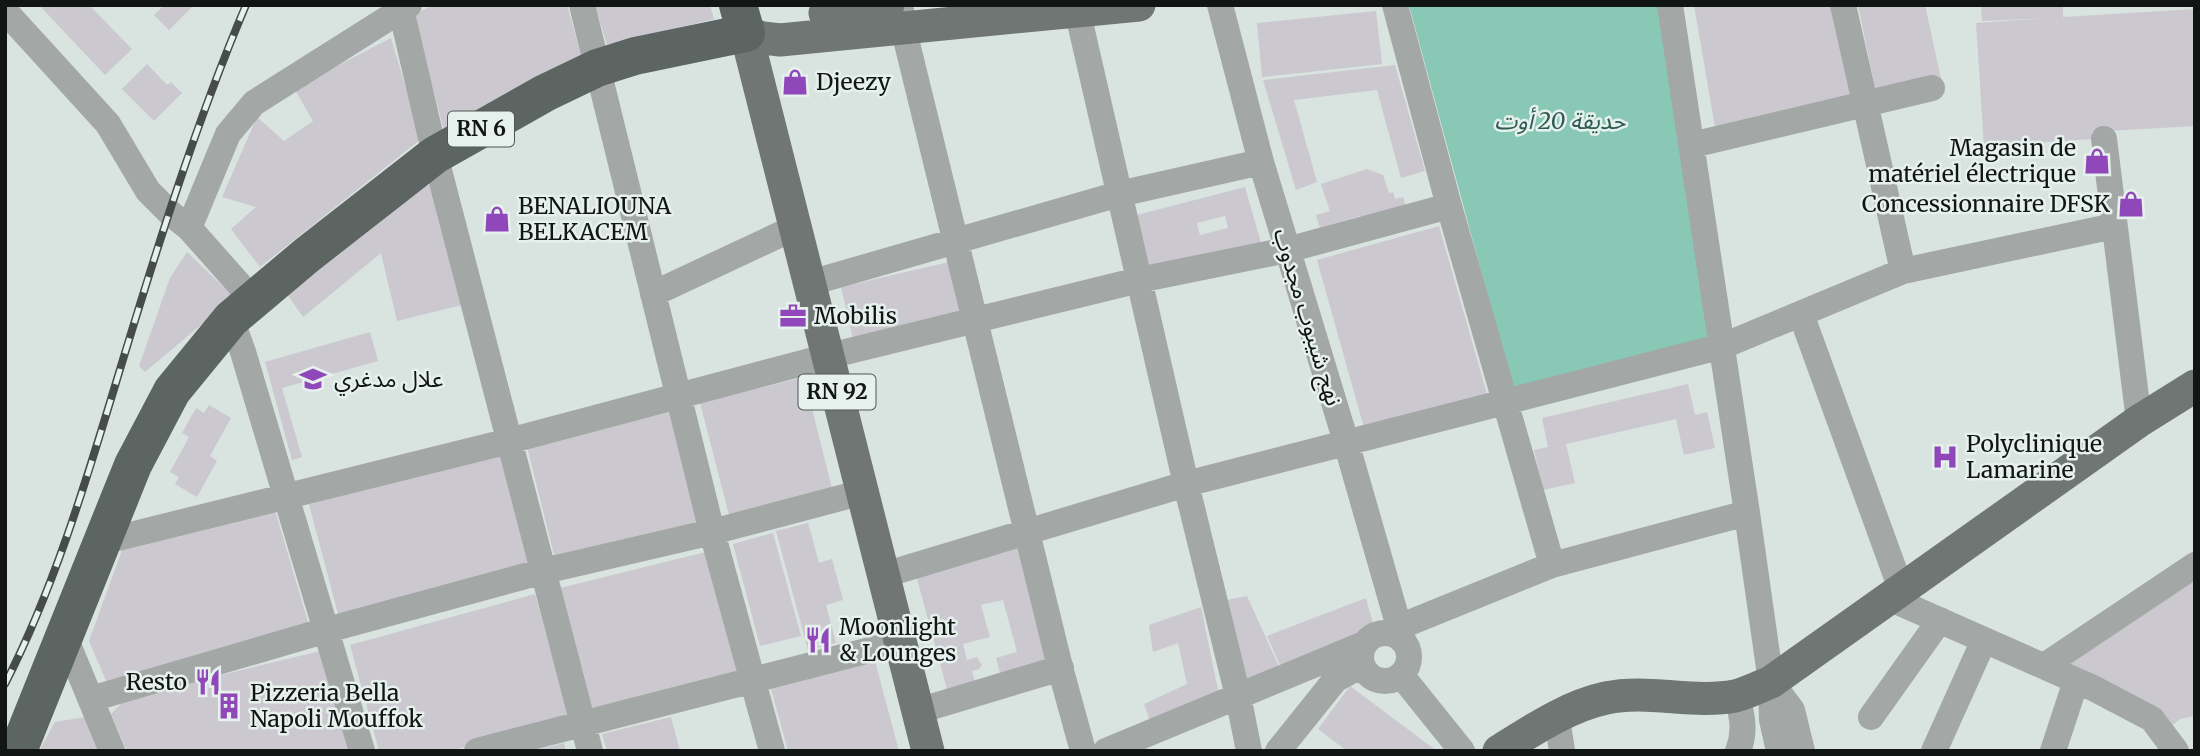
<svg xmlns="http://www.w3.org/2000/svg" width="2200" height="756" font-family="Merriweather,'Noto Sans Arabic',serif">
  <style>
    .green { fill: #8ac8b6 }
    .building { fill: #ccc8cf; fill-rule: evenodd }
    .lines { fill: none; stroke-linecap: round; stroke-linejoin: round }
    .minor { stroke: #a3a7a5; stroke-width: 26 }
    .major { stroke: #6f7674; stroke-width: 33 }
    .highway { stroke: #5d6563; stroke-width: 38 }
    .rail-casing { stroke: #464c4a; stroke-width: 8 }
    .rail { stroke: #e6f0ed; stroke-width: 5; stroke-dasharray: 16; stroke-linecap: butt }
    .labels { text-anchor: middle; stroke-width: 5; stroke-linejoin: round; paint-order: stroke }
    .shield { fill: #e6f0ed; stroke: #515755; stroke-width: 2 }
    .shield-label { font-size: 21px; font-weight: bold; fill: #111514 }
    .poi-label { font-size: 23px; fill: #111514; stroke: #e6f0ed; text-anchor: start }
    .park-label { font-size: 23px; font-style: italic; fill: #2c5c50; stroke: #e6f0ed }
    .street-label { font-size: 23px; fill: #111514; stroke: #e6f0ed }
  </style>
  <rect width="100%" height="100%" fill="#d9e3e0"/>
  <path class="green" d="M1409,5h250l54,332 -200,52z"/>
  <path class="building" d="M39,5h50l43,44 -27,26z
    M164,5h30l-25,25 -15,-15z
    M433,5h134l14,50 -137,75 -31,-115z
    M595,5h115l4,14 -107,26z
    M1694,5h141l21,89 -140,39z
    M1858,5h67l16,74 -65,14z
    M1981,5h82v12l132,-8v117l-103,6v7l-108,7 -8,-123 72,-5 -66,3z
    M1376,11l6,53 -120,13 -5,-54z
    M391,38l30,101 -161,128 -29,-38 25,-22 -34,-10 35,-80 27,24 29,-20 -19,-33z
    M147,64l20,21 4,-3 11,11 -28,28 -32,-32z
    M1395,65l30,106 -24,7 -24,-88 -83,10 23,82 -21,8 -33,-110z
    M1367,169l16,6 6,18 4,-1 2,7 8,-2 3,10 -45,14 -1,-5 -40,12 -4,-13 14,-4 -9,-27z
    M435,184l27,121 -65,16 -16,-68 -78,64 -16,-23 134,-107z
    M1245,187l16,56 -112,29 -16,-56zM1225,216l3,12 -28,7 -3,-12z
    M1439,226l50,175 -123,34 -49,-175z
    M187,252l47,45 -89,75 -6,-6 31,-88z
    M949,262l14,56 -109,25 -13,-56z
    M370,332l8,29 -96,27 20,69 -10,3 -27,-98z
    M804,377l28,111 -103,27 -29,-112z
    M1688,384l7,31 12,-3 8,36 -31,7 -8,-36 -110,25 9,39 -32,7 -9,-40 14,-3 -6,-29z
    M209,405l22,13 -21,38 7,5 -20,36 -22,-13 4,-7 -9,-5 19,-35 -7,-4 14,-25 8,5z
    M674,411l27,113 -146,35 -28,-112z
    M502,453l30,114 -193,51 -30,-114z
    M275,510l35,119 -203,54 -18,-42 33,-91z
    M808,523l11,40 13,-4 11,41 -17,5 10,38 -28,7 -32,-119z
    M773,533l28,103 -41,10 -27,-102z
    M1019,548l32,120 -49,13 -6,-23 21,-6 -14,-52 -22,5 9,32 -27,7 4,16 10,-3 5,8 -3,4 -7,2 4,15 -28,7 -32,-118z
    M706,552l31,120 -146,37 -31,-121z
    M2195,576v140l-15,3 -11,9 -107,-60z
    M535,594l34,124 -118,33h-72l-29,-106z
    M1247,596l34,75 -34,14 -20,-85z
    M1366,598l9,33 -93,39 -15,-34z
    M1201,607l19,93 -67,29 -9,-25 43,-20 -9,-41 -25,9 -4,-27z
    M320,651l33,100h-226l-16,-37 16,-16z
    M875,661l24,90h-111l-17,-62z
    M1350,686l87,65h-90l-29,-22z
    M92,716l14,35h-67l16,-29z
    M671,717l9,34h-73l-5,-17z
    M564,743l2,8h-30v-1z"/>
  <g class="lines">
    <path class="minor" d="M400,5l35,150 155,596
      M582,5l130,527 60,219
      M1076,5l110,479 52,212 11,55
      M1220,5l41,157 85,280 53,185 153,-62 195,-52
      M1395,5l54,201 103,359
      M1670,5l77,508 24,169 1,38 7,31
      M1843,5l60,266
      M901,10l2,17 158,644 22,80
      M5,11l103,113 40,67 22,22 19,15 64,72
      M2104,139l35,282
      M1692,145l240,-57
      M189,228l39,-94 26,-31 155,-98
      M810,283l309,-89 142,-32
      M653,294l143,-67
      M1801,314l100,275
      M231,319l12,33 119,399
      M102,542l407,-101 320,-85 310,-76 148,-30 162,-44
      M884,575l302,-91 537,-138 180,-75 211,-45
      M1889,598l204,90 59,31 24,32
      M1361 657a24 24 0 1 1 48 0a24 24 0 1 1-48 0Z
      M64,635l48,116
      M2044,666l151,-101
      M1401,675l61,76
      M1771,682l21,28 10,41
      M1737,695c5,21 9,36 1,56
      M91,699l236,-69 217,-59 168,-39 151,-40
      M918,711l143,-43
      M1871,717l69,-97
      M1557,718l5,33
      M477,751l424,-109
      M1106,751l258,-107
      M1278,751l57,-71 27,-15
      M1934,751l50,-111
      M2053,751l23,-70"/>
    <path class="major" d="M825,13l63,-8
      M746,33l182,718
      M746,33l17,5 17,2 359,-35
      M1499,751c32,-20 69,-45 107,-53 42,-9 87,6 129,-2 12,-3 24,-9 36,-14l368,-261 56,-35"/>
    <path class="highway" d="M18,751l115,-286 39,-74 59,-72 76,-64 128,-100 110,-62 52,-25 38,-12 111,-23 -8,-28"/>
    <g class="rail-casing">
      <path id="rail" d="M5,684c50,-98 81,-203 113,-308 38,-125 77,-251 128,-371"/>
    </g>
    <use href="#rail" class="rail"/>
  </g>
  <defs>
    <g id="shop-bare" transform="scale(2.1)"><path d="M-5-2.5h2.3a2.7 3.5 0 0 1 5.4 0H5L5.5 6h-11ZM-1.5-2.5h3a1.5 2.3 0 0 0-3 0Z" fill="#9047b9" stroke="#e6f0ed" stroke-width="2.5" paint-order="stroke"/></g>
    <g id="office-bare" transform="scale(2.1)"><path d="M-6-3h4V-5.5h4V-3h4V5H-6ZM-1-4.5V-3h2v-1.5ZM-6 0V1H6V0Z" fill="#9047b9" stroke="#e6f0ed" stroke-width="2.5" paint-order="stroke"/></g>
    <g id="school-bare" transform="scale(2.1)"><path d="M0-5L7-2L0 1L-7-2ZM-4 1L0 2.5L4 1V4Q0 6-4 4Z" fill="#9047b9" stroke="#e6f0ed" stroke-width="2.5" paint-order="stroke"/></g>
    <g id="hospital-bare" transform="scale(2.1)"><path d="M-5-5h3v3.5h4V-5h3V5h-3V1.5h-4V5h-3Z" fill="#9047b9" stroke="#e6f0ed" stroke-width="2.5" paint-order="stroke"/></g>
    <g id="restaurant-bare" transform="scale(2.1)"><path d="M-5-6h1v4h1v-4h1v4h1v-4h1v5L-1.5 .5V6h-2V.5L-5-1ZM5-6V6H3V1.5H1.5Q1.5-4 5-6Z" fill="#9047b9" stroke="#e6f0ed" stroke-width="2.5" paint-order="stroke"/></g>
    <g id="building-bare" transform="scale(2.1)"><path d="M-4-6H4V6H1V3H-1V6H-4ZM-2.5-4.3h1.7v1.8h-1.7ZM.8-4.3h1.7v1.8H.8ZM-2.5-1h1.7V.8h-1.7ZM.8-1h1.7V.8H.8Z" fill="#9047b9" stroke="#e6f0ed" stroke-width="2.5" paint-order="stroke"/></g>
  </defs>
  <g fill-rule="evenodd">
    <use href="#shop-bare" x="795" y="82"/>
    <use href="#shop-bare" x="2097" y="161"/>
    <use href="#shop-bare" x="2131" y="204"/>
    <use href="#shop-bare" x="497" y="219"/>
    <use href="#office-bare" x="793" y="316"/>
    <use href="#school-bare" x="313" y="379"/>
    <use href="#hospital-bare" x="1945" y="457"/>
    <use href="#restaurant-bare" x="818" y="640"/>
    <use href="#restaurant-bare" x="208" y="682"/>
    <use href="#building-bare" x="229" y="706"/>
  </g>
  <g class="labels">
    <g class="shield">
      <rect x="448" y="111.5" width="66" height="35" rx="5"/>
      <rect x="798.5" y="374.5" width="77" height="35" rx="5"/>
    </g>
    <g class="shield-label">
      <text x="481" y="136">RN 6</text>
      <text x="837" y="399">RN 92</text>
    </g>
    <g class="poi-label">
      <text x="816" y="90">Djeezy</text>
      <text x="2076" y="156" text-anchor="end">Magasin de<tspan x="2076" dy="26">matériel électrique</tspan></text>
      <text x="2110" y="212" text-anchor="end">Concessionnaire DFSK</text>
      <text x="518" y="214">BENALIOUNA<tspan x="518" dy="26">BELKACEM</tspan></text>
      <text x="814" y="324">Mobilis</text>
      <text x="334" y="387">علال مدغري</text>
      <text x="1966" y="452">Polyclinique<tspan x="1966" dy="26">Lamarine</tspan></text>
      <text x="839" y="635">Moonlight<tspan x="839" dy="26">&amp; Lounges</tspan></text>
      <text x="187" y="690" text-anchor="end">Resto</text>
      <text x="250" y="701">Pizzeria Bella<tspan x="250" dy="26">Napoli Mouffok</tspan></text>
    </g>
    <g class="park-label">
      <text x="1560" y="129">حديقة 20 أوت</text>
    </g>
    <g class="street-label">
      <text transform="translate(1308 317) rotate(73)" y="8">نهج شيبوب مجدوب</text>
    </g>
  </g>
  <rect width="2200" height="756" fill="none" stroke="#111514" stroke-width="14"/>
</svg>
